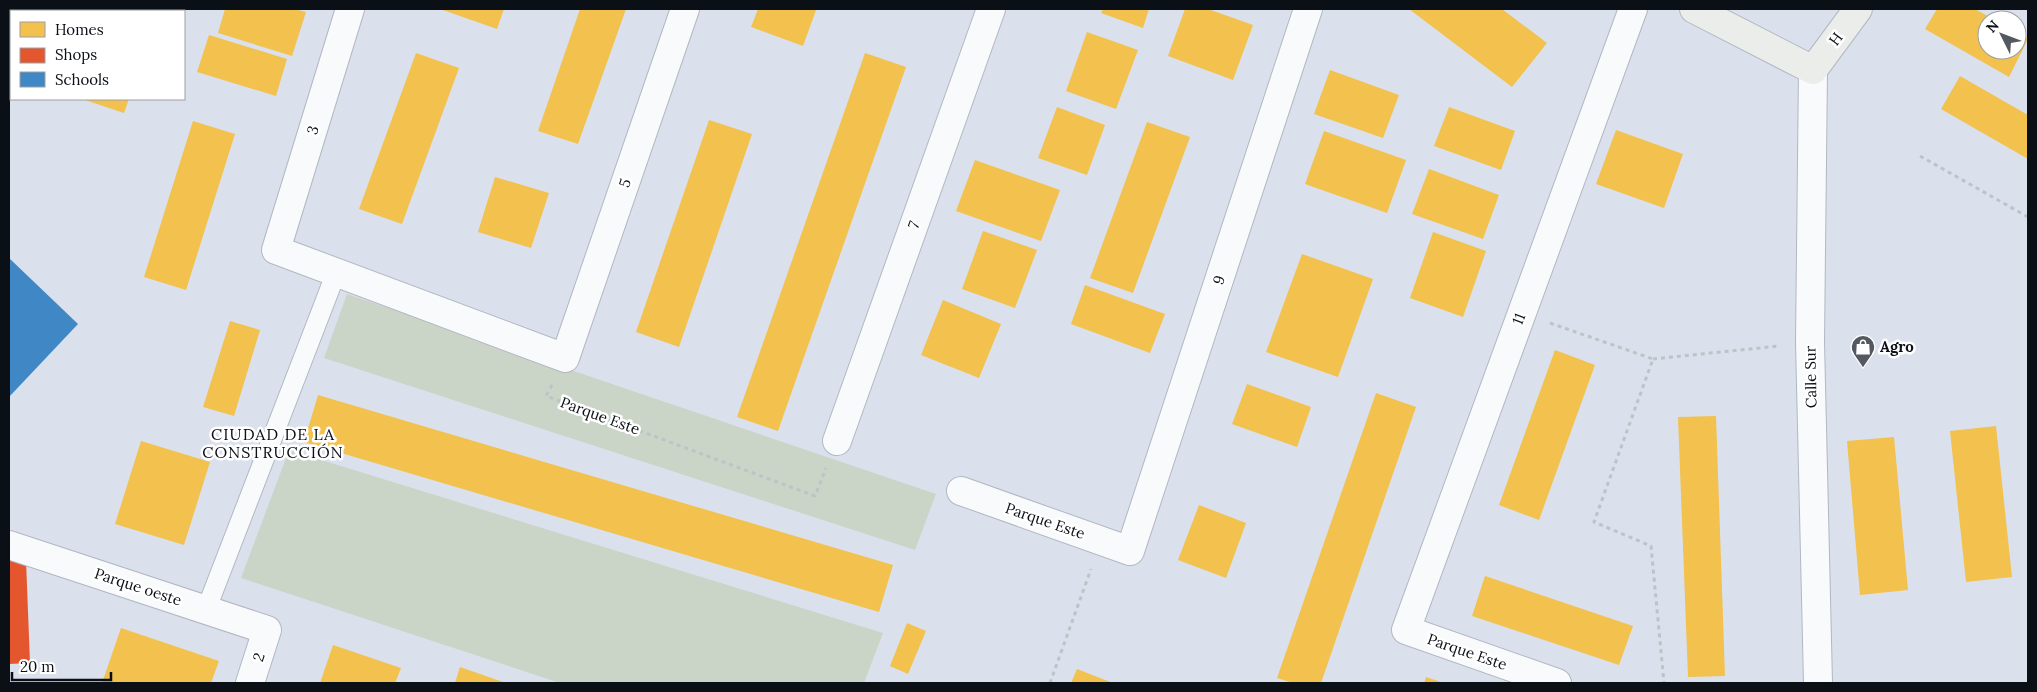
<svg xmlns="http://www.w3.org/2000/svg" width="2037" height="692" font-family="Lora,serif">
  <style>
    .green { fill: #cad5c8 }
    .homes { fill: #f2c14e }
    .shops { fill: #e4572e }
    .schools { fill: #3f88c5 }
    .lines { fill: none; stroke-linecap: round; stroke-linejoin: round }
    .lane-casing { stroke: #b2b8c1; stroke-width: 21 }
    .street-casing { stroke: #b2b8c1; stroke-width: 30 }
    .secondary-casing { stroke: #b2b8c1; stroke-width: 30 }
    .path { stroke: #bfc2c6; stroke-width: 3; stroke-dasharray: 4 4; stroke-linecap: butt }
    .lane { stroke: #f9fafc; stroke-width: 19 }
    .street { stroke: #f9fafc; stroke-width: 28 }
    .secondary { stroke: #eaedea; stroke-width: 28 }
    .labels { text-anchor: middle; stroke-width: 5; stroke-linejoin: round; paint-order: stroke }
    .street-label { font-size: 15px; fill: #0b0f16; stroke: #fff }
    .poi-label { font-size: 15px; font-weight: bold; fill: #0b0f16; stroke: #fff; text-anchor: start }
    .neighbourhood-label { font-size: 16px; letter-spacing: 1px; fill: #0b0f16; stroke: #fff }
  </style>
  <rect width="100%" height="100%" fill="#dae1ec"/>
  <path class="green" d="M347,294l589,200 -21,56 -591,-192z
    M289,450l594,183 -19,50h-304l-319,-105z"/>
  <path class="homes" d="M115,9h43l-1,2h-43z
    M225,9h70l11,3 -14,44 -74,-23z
    M440,9h64l-7,20z
    M580,9h46l-48,135 -40,-13z
    M758,9l58,1 -13,36 -52,-19z
    M1103,9h46l-6,19 -42,-15z
    M1185,9h23l45,16 -20,55 -65,-24z
    M1409,9h93l45,34 -35,44z
    M1937,9h38l20,11h-8v30h30v-17l11,6 -19,38 -84,-48z
    M1087,32l51,18 -22,59 -50,-18z
    M209,35l78,24 -11,37 -79,-24z
    M416,53l43,15 -57,156 -43,-15z
    M865,53l41,14 -128,364 -41,-14z
    M1330,70l69,25 -16,43 -69,-24z
    M1960,76l68,39v44l-87,-50z
    M82,99h47l-5,14z
    M1057,107l48,18 -18,50 -49,-17z
    M1449,107l66,24 -14,39 -67,-24z
    M709,120l43,14 -73,213 -43,-15z
    M193,121l42,13 -49,156 -42,-13z
    M1147,122l43,15 -57,156 -43,-15z
    M1616,130l67,24 -19,54 -68,-24z
    M1324,131l82,29 -19,53 -82,-29z
    M975,160l85,30 -19,51 -85,-30z
    M1429,169l70,26 -16,44 -71,-25z
    M495,177l54,16 -18,55 -53,-16z
    M983,231l54,19 -22,58 -53,-19z
    M1433,232l53,19 -23,66 -53,-19z
    M1302,254l71,25 -35,98 -72,-25z
    M1085,285l80,29 -15,39 -79,-29z
    M943,300l58,24 -22,54 -58,-23z
    M230,321l30,9 -26,86 -31,-9z
    M1555,350l40,15 -56,155 -40,-15z
    M1247,384l64,23 -14,40 -65,-23z
    M1376,393l40,14 -95,276h-28l-16,-5z
    M318,395l575,170 -14,47 -575,-170z
    M1716,416l9,260 -37,1 -10,-260z
    M1996,426l16,151 -46,5 -16,-151z
    M1894,437l14,153 -48,5 -13,-154z
    M141,441l69,21 -26,83 -69,-21z
    M1199,505l47,18 -20,55 -48,-18z
    M1485,576l148,50 -14,39 -147,-49z
    M907,623l19,8 -18,43 -18,-8z
    M121,628l98,33 -8,22h-109z
    M333,645l68,23 -6,15h-75z
    M460,667l46,16h-51z
    M1077,669l36,14h-42z
    M1426,677l18,6h-20z"/>
  <path class="shops" d="M26,560l4,103 -21,1v-103z"/>
  <path class="schools" d="M9,258l69,66 -69,73z"/>
  <g class="lines">
    <g class="lane-casing">
      <path id="lane" d="M206,610l130,-337"/>
    </g>
    <g class="street-casing">
      <path id="street" d="M350,9l-74,241 289,108 120,-349
        M29,11l1,-2
        M1813,70l-3,272 8,341
        M9,73l2,-8
        M837,441l154,-432
        M961,491l169,60 178,-542
        M9,545l258,85 -17,53
        M1557,683l-151,-53 227,-621"/>
    </g>
    <g class="secondary-casing">
      <path id="secondary" d="M1694,9l119,61 45,-61"/>
    </g>
    <path class="path" d="M1920,156l108,61
      M1550,323l103,36 -59,163 57,24 13,137
      M1653,359l126,-13
      M552,385l-6,11 269,100 11,-28
      M1050,683l41,-114"/>
    <use href="#lane" class="lane"/>
    <use href="#street" class="street"/>
    <use href="#secondary" class="secondary"/>
  </g>
  <defs>
    <g id="shop-pin" transform="scale(1.25)"><path d="M0 17L-7.5 6A9.5 9.5 0 1 1 7.5 6Z" fill="#535861" stroke="#fff"/><path d="M-5-2.5h2.3a2.7 3.5 0 0 1 5.4 0H5L5.5 6h-11ZM-1.5-2.5h3a1.5 2.3 0 0 0-3 0Z" fill="#fff"/></g>
  </defs>
  <g fill-rule="evenodd">
    <use href="#shop-pin" x="1863" y="347"/>
  </g>
  <g class="labels">
    <g class="street-label">
      <text transform="translate(1836 39) rotate(-53)" y="5">H</text>
      <text transform="translate(313 130) rotate(-73)" y="5">3</text>
      <text transform="translate(625 183) rotate(-71)" y="5">5</text>
      <text transform="translate(914 225) rotate(-70)" y="5">7</text>
      <text transform="translate(1219 280) rotate(-72)" y="5">9</text>
      <text transform="translate(1519 319) rotate(-70)" y="5">11</text>
      <text transform="translate(1811 377) rotate(-91)" y="5">Calle Sur</text>
      <text transform="translate(600 416) rotate(20)" y="5">Parque Este</text>
      <text transform="translate(1045 521) rotate(19)" y="5">Parque Este</text>
      <text transform="translate(138 587) rotate(18)" y="5">Parque oeste</text>
      <text transform="translate(1467 652) rotate(19)" y="5">Parque Este</text>
      <text transform="translate(259 657) rotate(-72)" y="5">2</text>
    </g>
    <g class="poi-label">
      <text x="1880" y="352">Agro</text>
    </g>
    <g class="neighbourhood-label">
      <text x="273" y="440">CIUDAD DE LA<tspan x="273" dy="18">CONSTRUCCIÓN</tspan></text>
    </g>
  </g>
  <rect width="2037" height="692" fill="none" stroke="#0b0f16" stroke-width="20"/>
  <rect x="10" y="10" width="175" height="90" fill="#ffffff" stroke="#9d9fa2"/>
  <rect x="20" y="22" width="25" height="15" fill="#f2c14e" stroke="#9d9fa2"/>
  <text x="55" y="35" font-size="15" fill="#0b0f16">Homes</text>
  <rect x="20" y="48" width="25" height="15" fill="#e4572e" stroke="#9d9fa2"/>
  <text x="55" y="60" font-size="15" fill="#0b0f16">Shops</text>
  <rect x="20" y="72" width="25" height="15" fill="#3f88c5" stroke="#9d9fa2"/>
  <text x="55" y="85" font-size="15" fill="#0b0f16">Schools</text>
  <g transform="translate(2002 35) rotate(312)"><circle r="24" fill="#ffffff" stroke="#9d9fa2"/>
  <path d="M0-4L9 19L0 12L-9 19Z" fill="#535861"/>
  <text y="-8" font-size="14" font-weight="bold" text-anchor="middle" fill="#0b0f16">N</text>
  </g>
  <path d="M12 672v8h99v-8" fill="none" stroke="#0b0f16" stroke-width="2.5"/>
  <text x="20" y="672" font-size="15" fill="#0b0f16" stroke="#ffffff" stroke-width="4" paint-order="stroke">20 m</text>
</svg>
